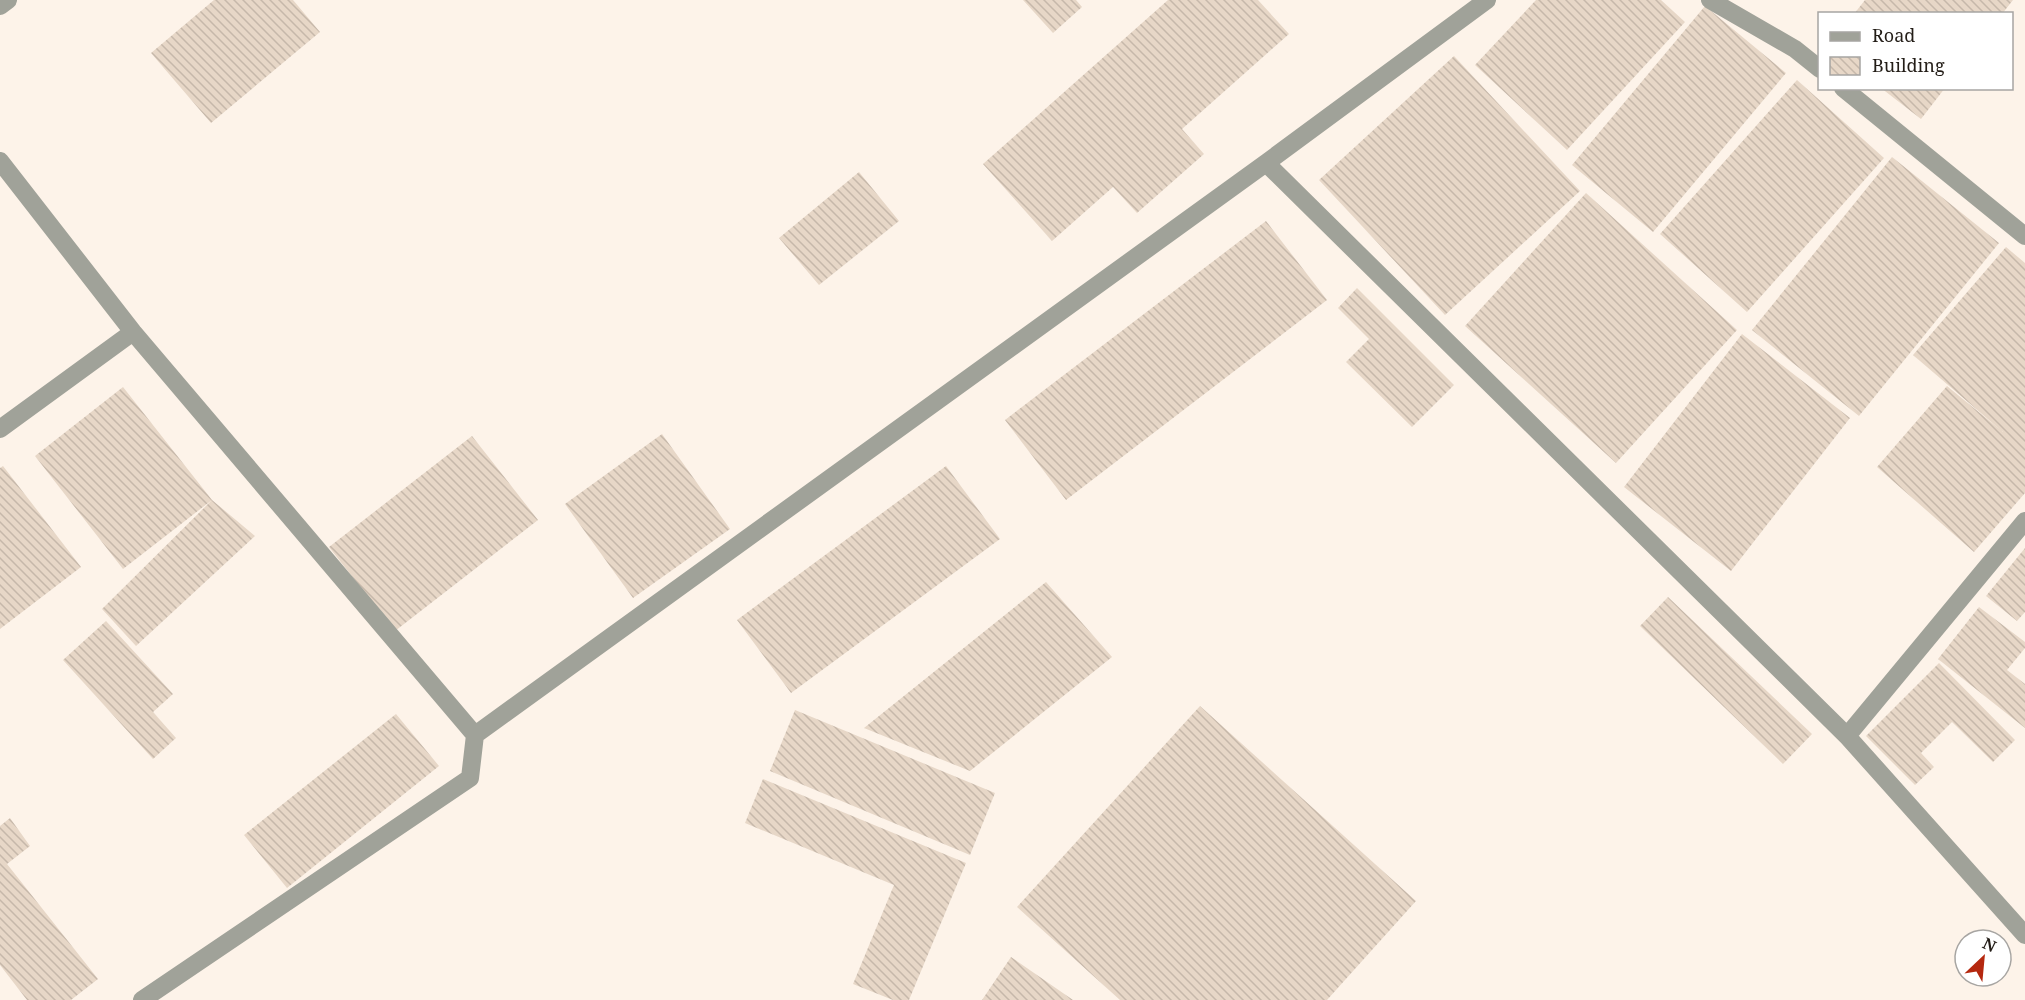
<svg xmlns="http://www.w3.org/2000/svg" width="2025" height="1000" font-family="'Noto Serif',serif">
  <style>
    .building { fill: url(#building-back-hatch) }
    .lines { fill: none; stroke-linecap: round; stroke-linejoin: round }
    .minor { stroke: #a0a299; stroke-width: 18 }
  </style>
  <defs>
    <pattern id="building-back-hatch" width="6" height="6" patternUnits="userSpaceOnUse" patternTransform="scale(1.5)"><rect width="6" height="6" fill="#e7d7c7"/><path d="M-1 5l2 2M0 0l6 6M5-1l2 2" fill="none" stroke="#c6b8aa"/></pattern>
  </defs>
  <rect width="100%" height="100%" fill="#fdf3e9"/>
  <path class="building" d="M214,0h79l27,32 -109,91 -60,-70z
    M1023,0h53l6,7 -29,26z
    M1168,0h90l31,34 -107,95 22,25 -67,59 -24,-26 -61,54 -69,-77z
    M1536,0h125l24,22 -118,128 -92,-85z
    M1865,0h148l-11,14h-148z
    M1705,6l81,67 -133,159 -81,-67z
    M1454,56l126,135 -135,124 -126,-135z
    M1797,80l87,78 -137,154 -87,-78z
    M1881,88h64l-24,31z
    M1892,157l107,86 -140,173 -107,-86z
    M859,172l40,49 -80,64 -40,-47z
    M1586,193l151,137 -121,133 -151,-137z
    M1266,221l61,79 -261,200 -61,-80z
    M2006,247l19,16v230l-51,59 -97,-85 70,-81 56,46 -90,-77z
    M1357,288l97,97 -42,42 -66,-65 23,-23 -31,-31z
    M1742,334l108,84 -119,153 -107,-84z
    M123,387l89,113 43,36 -119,110 -34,-37 110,-109 -89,69 -88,-113z
    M662,434l68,95 -97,69 -68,-94z
    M472,436l66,84 -143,111 -66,-84z
    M3,466l78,101 -81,62v-161z
    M946,466l54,73 -209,154 -54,-73z
    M2025,548v64l-8,9 -31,-25z
    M1046,582l66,75 -142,114 -106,-43z
    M1668,597l144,137 -29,30 -143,-138z
    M1979,607l46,35v6l-18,22 18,14v44l-87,-69z
    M106,621l67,73 -20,18 23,26 -23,21 -90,-99z
    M1939,663l76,77 -22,22 -41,-40 -31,31 13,14 -19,18 -49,-49z
    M1200,706l216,195 -89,99h-207l-103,-93z
    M795,710l200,83 -25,62 -200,-84z
    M396,714l43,52 -152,122 -43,-53z
    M763,779l203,84 -57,137h-16l-40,-16 41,-99 -149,-62z
    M10,818l20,28 -23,18 91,115 -27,21h-44l-27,-35v-139z
    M1011,957l62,43h-91z"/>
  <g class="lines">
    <path class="minor" d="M1710,0l85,49 25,20
      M0,6l8,-6
      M1843,88l182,148
      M0,161l133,171 342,403 791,-572 221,-163
      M1266,163l581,573 178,199
      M0,429l133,-97
      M1847,736l178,-215
      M142,1000l328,-222 5,-43"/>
  </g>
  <rect x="1818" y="12" width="195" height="78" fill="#ffffff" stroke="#a7a5a2" stroke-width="1.5"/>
  <rect x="1830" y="32" width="30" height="9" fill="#a0a299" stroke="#a7a5a2" stroke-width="1.5"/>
  <text x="1872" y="42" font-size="18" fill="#231d17">Road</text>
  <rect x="1830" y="57" width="30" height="18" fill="url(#building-back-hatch)" stroke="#a7a5a2" stroke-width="1.5"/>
  <text x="1872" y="72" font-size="18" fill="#231d17">Building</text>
  <g transform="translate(1983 958) rotate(26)"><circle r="28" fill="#ffffff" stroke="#a7a5a2" stroke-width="1.5"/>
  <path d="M0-4.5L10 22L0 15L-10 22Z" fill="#b5280f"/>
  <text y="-9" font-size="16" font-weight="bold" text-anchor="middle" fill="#231d17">N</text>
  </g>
</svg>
